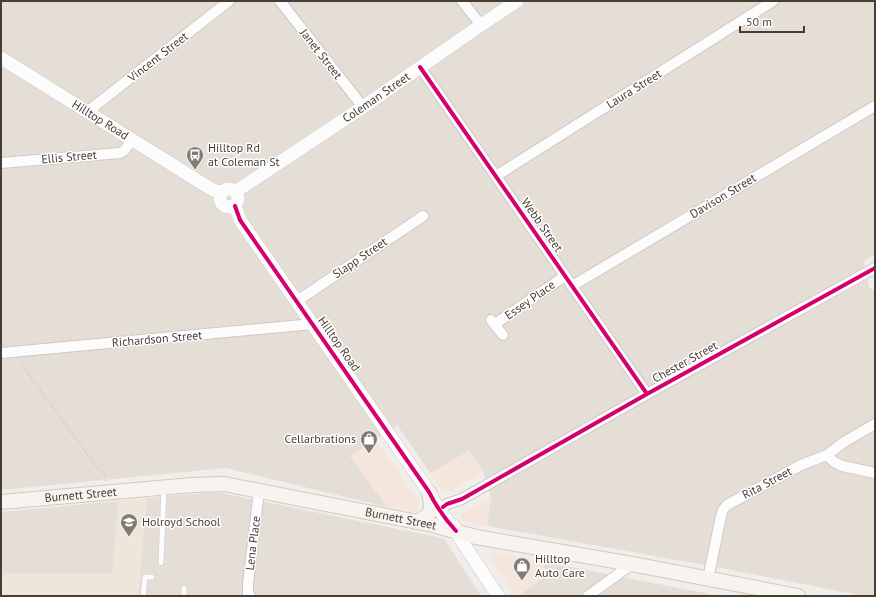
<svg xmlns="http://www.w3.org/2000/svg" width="876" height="597" font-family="'PT Sans',sans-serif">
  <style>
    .residential { fill: #e5ded7 }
    .commercial { fill: #f4e6dc }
    .education { fill: #eee6db }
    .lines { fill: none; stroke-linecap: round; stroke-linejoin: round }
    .service-casing { stroke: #cdc9c6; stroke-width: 6 }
    .minor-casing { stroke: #cdc9c6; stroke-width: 12 }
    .tertiary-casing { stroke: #cdc9c6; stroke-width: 14 }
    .secondary-casing { stroke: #d1cac2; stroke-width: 16 }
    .path { stroke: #d1cdca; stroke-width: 1.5; stroke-dasharray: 2 2; stroke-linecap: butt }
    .service { stroke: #fdfcfc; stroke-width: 5 }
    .minor { stroke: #fdfcfc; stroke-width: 10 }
    .tertiary { stroke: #fdfcfc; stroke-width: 13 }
    .secondary { stroke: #f7f3ee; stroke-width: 14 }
    .cycleway-casing { stroke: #fff; stroke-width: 6 }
    .cycleway { stroke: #d6006c; stroke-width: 4 }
    .labels { text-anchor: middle; stroke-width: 3; stroke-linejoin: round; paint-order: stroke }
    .street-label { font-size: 12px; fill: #473d35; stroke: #fff }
    .poi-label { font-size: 12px; fill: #473d35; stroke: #fff; text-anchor: start }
  </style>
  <rect width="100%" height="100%" fill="#f0edea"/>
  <path class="residential" d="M1,1h874v253l-11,7 5,26 6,4v305h-11l-143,-28 -234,-42 4,-28 -8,-26 -14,-21 -39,22 -33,-48 -47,31 37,51 -161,-39 -225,22z
    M216,492l226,46 3,2 36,56h-343l9,-98z
    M119,501l-7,72h-111v-61z
    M540,561l180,35h-202l31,-22z"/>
  <path class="commercial" d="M375,439l43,61 1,7 -3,5 -29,-5 -37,-51z
    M469,451l14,21 -33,19h-5l-2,-1 -2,-2 -11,-15z
    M491,498l-4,28 -23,-4 -5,-7z
    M490,552l50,9 10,13 -34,22 -28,-41z"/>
  <path class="education" d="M147,498l-9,98h-137v-23h111l7,-72z"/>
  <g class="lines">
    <g class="service-casing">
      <path id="service" d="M161,563l3,-75
        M143,596l2,-19h7
        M184,596v-8"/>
    </g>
    <g class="minor-casing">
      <path id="minor" d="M280,1l83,106
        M462,1l19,24
        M420,67l227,327
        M87,112l142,-111
        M1,163l119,-10 5,-3 6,-10
        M496,176l277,-175
        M572,286l303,-180
        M297,301l126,-85
        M491,320l12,15
        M495,324l70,-48
        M1,353l312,-29
        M827,455l7,7 8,4 33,7
        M443,507l4,-3 15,-5 185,-105 228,-126
        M708,579l13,-63 2,-6 4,-5 74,-40 26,-10 17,-13 31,-18
        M250,596l-2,-3v-9l11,-93
        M588,596l44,-32"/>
    </g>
    <g class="tertiary-casing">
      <g id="tertiary">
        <path id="s1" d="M1,58l199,124 13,8 8,2"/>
        <circle cx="229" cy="198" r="9"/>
        <path id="s2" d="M235,192l128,-85 118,-82 36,-24"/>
        <path d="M235,206l5,14 189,272c8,16 15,26 27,39"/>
        <path d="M453,525l10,18 35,53"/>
      </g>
    </g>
    <g class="secondary-casing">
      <g id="secondary">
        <path id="s3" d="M1,502l191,-17 32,-1 209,41 43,12 156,27 166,32"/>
        <path d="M416,522c18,-8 16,-12 13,-30"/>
      </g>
    </g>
    <path class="path" d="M21,364l76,103 8,7 1,7"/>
    <use href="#service" class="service"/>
    <use href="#minor" class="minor"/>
    <use href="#tertiary" class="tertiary"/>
    <use href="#secondary" class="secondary"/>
    <g class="cycleway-casing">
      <path id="cycleway" d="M420,67l227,327
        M235,206l5,14 189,272c8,16 15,26 27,39
        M443,507l4,-3 15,-5 185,-105 228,-126"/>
    </g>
    <use href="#cycleway" class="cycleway"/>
  </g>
  <defs>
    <g id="bus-pin" transform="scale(0.9)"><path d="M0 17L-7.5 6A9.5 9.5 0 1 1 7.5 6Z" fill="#827b74" stroke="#fff"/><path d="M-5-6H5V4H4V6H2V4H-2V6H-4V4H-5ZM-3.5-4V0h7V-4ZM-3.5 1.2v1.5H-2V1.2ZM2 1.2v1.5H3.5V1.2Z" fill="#fff"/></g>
    <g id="shop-pin" transform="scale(0.9)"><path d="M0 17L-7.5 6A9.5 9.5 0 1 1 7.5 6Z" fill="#827b74" stroke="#fff"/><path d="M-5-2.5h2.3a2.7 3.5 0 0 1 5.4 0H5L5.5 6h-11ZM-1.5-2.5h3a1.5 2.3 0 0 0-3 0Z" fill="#fff"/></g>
    <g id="school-pin" transform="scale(0.9)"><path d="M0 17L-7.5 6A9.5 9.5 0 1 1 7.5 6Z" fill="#827b74" stroke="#fff"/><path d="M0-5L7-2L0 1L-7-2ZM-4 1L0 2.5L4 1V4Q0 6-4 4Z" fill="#fff"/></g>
  </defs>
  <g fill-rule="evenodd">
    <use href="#bus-pin" x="195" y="155"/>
    <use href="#shop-pin" x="369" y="439"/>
    <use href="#school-pin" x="129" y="522"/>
    <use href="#shop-pin" x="522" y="566"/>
  </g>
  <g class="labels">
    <g class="street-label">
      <text transform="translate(321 54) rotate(52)" y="4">Janet Street</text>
      <text transform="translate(158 57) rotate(-38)" y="4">Vincent Street</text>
      <text transform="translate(634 89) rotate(-32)" y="4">Laura Street</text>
      <text dy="4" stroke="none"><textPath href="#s2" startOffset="170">Coleman Street</textPath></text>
      <text dy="4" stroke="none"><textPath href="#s1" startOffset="117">Hilltop Road</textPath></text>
      <text transform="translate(69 157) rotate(-5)" y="4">Ellis Street</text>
      <text transform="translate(723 196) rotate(-31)" y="4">Davison Street</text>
      <text transform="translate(542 225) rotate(55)" y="4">Webb Street</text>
      <text transform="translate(360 258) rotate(-34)" y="4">Slapp Street</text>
      <text transform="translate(530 300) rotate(-35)" y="4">Essey Place</text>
      <text transform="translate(157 339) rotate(-5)" y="4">Richardson Street</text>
      <text transform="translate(339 344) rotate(55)" y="4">Hilltop Road</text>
      <text transform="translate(685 362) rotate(-29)" y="4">Chester Street</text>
      <text transform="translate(767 483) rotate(-28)" y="4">Rita Street</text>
      <text dy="4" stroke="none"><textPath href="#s3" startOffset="80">Burnett Street</textPath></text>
      <text dy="4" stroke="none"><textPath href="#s3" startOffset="404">Burnett Street</textPath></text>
      <text transform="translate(253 543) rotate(-83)" y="4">Lena Place</text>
    </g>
    <g class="poi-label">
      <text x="208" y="152">Hilltop Rd<tspan x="208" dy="14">at Coleman St</tspan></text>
      <text x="356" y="443" text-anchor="end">Cellarbrations</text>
      <text x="142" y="526">Holroyd School</text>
      <text x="535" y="563">Hilltop<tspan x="535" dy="14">Auto Care</tspan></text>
    </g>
  </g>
  <rect width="876" height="597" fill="none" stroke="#473d35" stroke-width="4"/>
  <path d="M740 26v6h64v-6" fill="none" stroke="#473d35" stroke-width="2"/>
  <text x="746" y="26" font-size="12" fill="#473d35" stroke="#ffffff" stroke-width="3" paint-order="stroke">50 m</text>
</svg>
